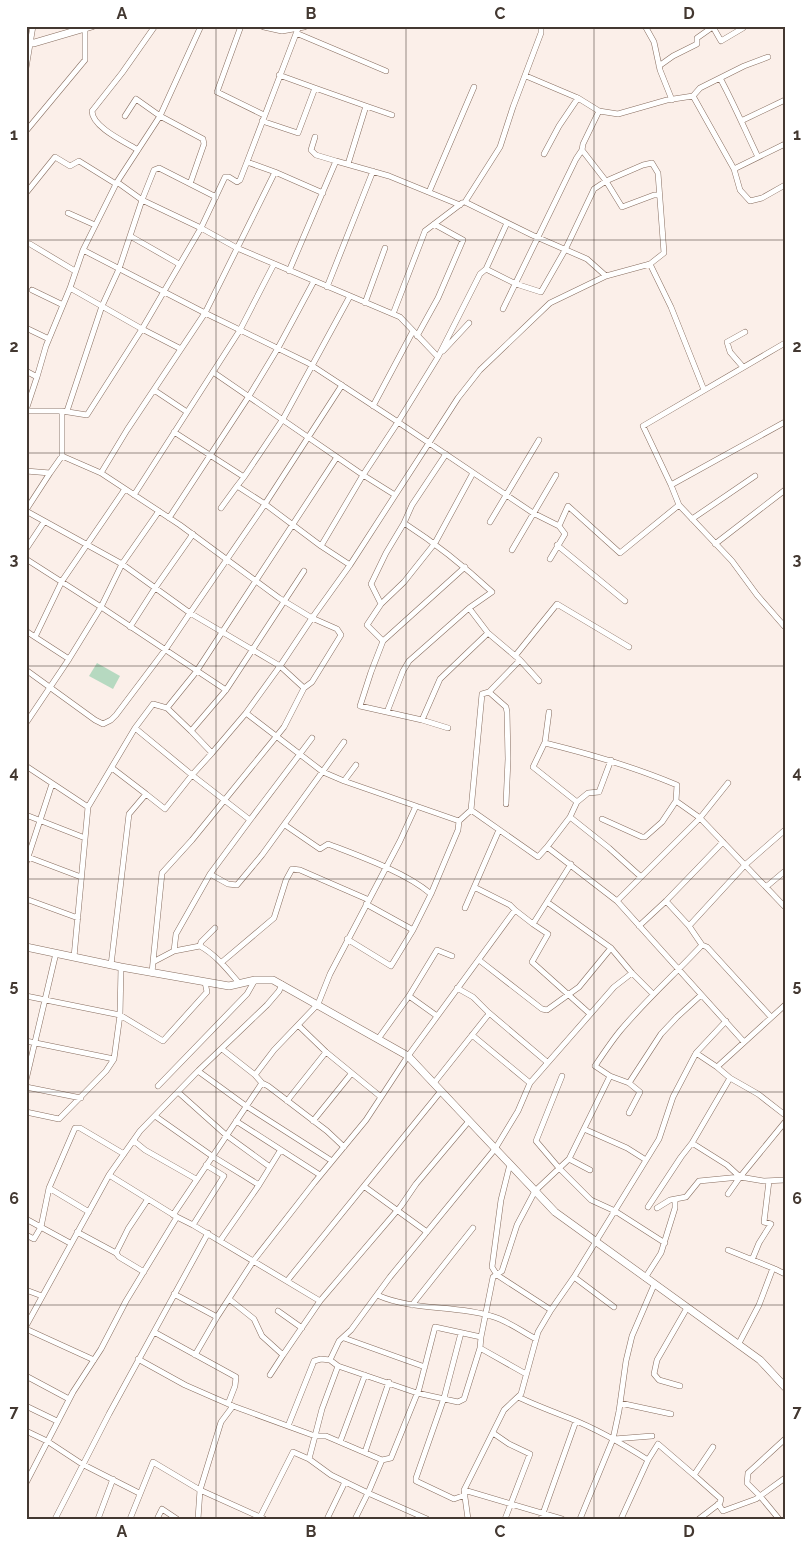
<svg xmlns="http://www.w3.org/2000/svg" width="811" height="1545" font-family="Raleway,sans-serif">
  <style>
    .green { fill: #b6d9c0 }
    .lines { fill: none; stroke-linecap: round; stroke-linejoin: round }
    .street-casing { stroke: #876d5f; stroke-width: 6 }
    .secondary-casing { stroke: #876d5f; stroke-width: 8 }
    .street { stroke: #fff; stroke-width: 5 }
    .secondary { stroke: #fff; stroke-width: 7 }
    .grid { fill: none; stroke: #433831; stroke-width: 1; stroke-opacity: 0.55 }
    .neatline { fill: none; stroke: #433831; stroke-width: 2 }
    .grid-label { font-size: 16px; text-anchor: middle; font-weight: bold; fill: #433831 }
  </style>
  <rect width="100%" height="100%" fill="#fbefe9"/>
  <path class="green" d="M97,663l23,13 -7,13 -24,-13z"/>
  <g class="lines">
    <g class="street-casing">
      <path id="street" d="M241,26l-24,66 47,23
        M645,26l9,16 6,28 12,30
        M713,27l8,14 22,-13 -1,-2
        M296,33l90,38
        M659,66l14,-10 24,-12v-6l17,-12
        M26,68l7,-42
        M526,76l52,22 21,13 19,3 49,-14 26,-4 7,-8 44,-22 24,-9
        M720,78c14,26 25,52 38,79
        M315,88l51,18 -18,58
        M693,96l41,73 6,21 10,11 12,-3 23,-13
        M366,106l26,9
        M125,116l11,-17 24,17 43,23 1,5 -14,40
        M262,121l36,12 17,-45 -36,-13
        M741,121l44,-21
        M26,131l59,-71v-34
        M315,137l-4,13 5,5 20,6
        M138,150c-13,-8 -46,-23 -46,-39l30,-38 33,-47
        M582,150l24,31 16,26 32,-12h4
        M544,154l15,-28 19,-28
        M247,162l-7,18 -3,2 -8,-5h-4l-24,51 36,20 163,69 38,40 -40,65 135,91 26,13 9,-20 52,47 59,-48 53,56 25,34 28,32
        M734,169l51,-25
        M275,172l48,21
        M117,182l25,18 12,-30 5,-2 57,29
        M429,192l45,-105
        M26,193l29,-36 15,9 9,-5 37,23
        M68,213l27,12
        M130,236l49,28
        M30,244l45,27
        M83,250l-13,38 72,41 39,20
        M650,264l21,43 33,83
        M486,269l30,15 25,8 24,-42 29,-61 12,-8 37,-16 9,-2 6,10 6,80 -14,11 -44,12
        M289,271l47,-110 53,15 71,29
        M327,287l46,-116
        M32,290l31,15
        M365,303l20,-55
        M503,309l73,-150 6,-9 1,-6 16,-33
        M393,314l32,-83 37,-28
        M26,328l23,11
        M417,336l21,-38 25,-58 -29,-16
        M443,351l26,-28
        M438,357l42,-83 6,-5 21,-46
        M743,367l-13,-15 -3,-10 18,-10
        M26,371l11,6 -11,33
        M213,372l150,103 32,20
        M37,377l9,-31 24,-58
        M154,390l33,22
        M373,406l40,-75
        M26,411h36v45
        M62,411l25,4 55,-86 59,-101 -59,-28 -23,69 -17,37 -35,105
        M174,432l70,45 -7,9 28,18 77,-119
        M446,454l-34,51 -8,18c31,20 60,43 88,69l-23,16 19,25
        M26,471l24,2 12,-17 39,17 26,-43 78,-117 -122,-63 34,-68 43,-66 41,-90
        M101,473l79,52 99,73 33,20 38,-53 -29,-19
        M244,477l39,-58 67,-123
        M671,485l-28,-59 142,-83
        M134,495l106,-165 34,-66
        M679,505l-8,-20 114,-63
        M221,508l16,-22
        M26,510l24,-37
        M26,511l96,53 68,49 75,-109 56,42 42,-71 35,-53 -90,-59 -103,-50 70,-141 -28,-10 52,-136
        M169,518l80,-122 29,-48 36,-67
        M692,519l63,-43
        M490,522l49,-82
        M404,523l-18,30 -15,31 10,20 -14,21 16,16 -12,31 -11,34 62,14 18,-41 48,-46 32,27 -31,32 -7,2 -11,116
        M715,544l70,-54
        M557,545l68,56
        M26,549l18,-27
        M512,550l44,-75
        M26,559l75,48 125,83 78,-119
        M550,559l15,-25 -6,-8
        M350,565l108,-167 22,-28 70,-67 56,-27 -19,-17 -55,-24 -67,-33 35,-55 13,-40 28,-74v-7
        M381,604l23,-22 31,-39 38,-70
        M130,627l25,-39 38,-54
        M26,631l9,6 27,-56 63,-92
        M35,637l34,22 32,-52 21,-43 37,-53
        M383,641l82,-74
        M515,656l42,-52 72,43
        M520,660l19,21
        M26,670l69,50 8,4 8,-4 5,-5 49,-65 25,-37 90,53 32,-48 25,11 4,6 -29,47 -8,6 -20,39 -92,113 -30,33 -9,89
        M489,692l17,15 1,5 1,47 -2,45
        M167,708l29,-36 141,-215
        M387,712l16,-41 6,-10 60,-53
        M549,712l-4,30 -12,25 44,35
        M246,713l34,-47 24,22
        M422,720l26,8
        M26,723l43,-64
        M135,728l18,-24 14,4 24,23
        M545,743c45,11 89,24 132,42l-1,16 24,17 85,89
        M212,753l34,-40 77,59 21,9 12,-16
        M26,766l62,41 -14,150
        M344,781l115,40 12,-11 67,47 9,-10 70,54 127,141
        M146,794l19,15 27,-34 20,-22 -21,-22 35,-41
        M88,807l47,-79 57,47 58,45 -40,54 -34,60 -2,17 -21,11 -1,11
        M26,815l59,23
        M570,817l39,31 31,28
        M602,819l40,18h3l17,-15 14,-21
        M250,820l62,-82
        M285,825l35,24 8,-5c31,12 77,28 103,50
        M547,847l23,-30 7,-15 11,-9 11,-1 12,-32
        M28,857l53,20
        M26,863l26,-79
        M210,874l18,10 9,1 25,-30 82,-113
        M474,887l36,18 5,5
        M766,887l19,-16
        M26,899l52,19
        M617,901l83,-83 28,-35
        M666,901l23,25 13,19 5,2 64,70
        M547,902l64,46 21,25 21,21
        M366,904l47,26
        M465,908l34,-78
        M533,924l15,10 -16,28 58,52
        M639,926l27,-25 57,-59
        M689,926l56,-61 40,-35
        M347,939l44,27 22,-36 18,-36 27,-64 1,-9
        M200,946l1,-4 14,-14
        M174,951l26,-5c16,9 27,23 39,37
        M479,960l63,49 5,1 32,-23 32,-39
        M222,962l52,-44 12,-38 6,-11 8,1 69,30
        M111,965l18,-151 17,-20 -34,-26
        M26,996l94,19 43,26 44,-49 -2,-10
        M409,996l28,20
        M488,1012l59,50
        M298,1025l28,27 55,45
        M472,1035l58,48
        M378,1039l31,-43 28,-46 15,6
        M26,1041l88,18 6,-44 1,-48
        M222,1049l33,26
        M696,1053l30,-32
        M717,1067l13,11 28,16 27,21
        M198,1071l48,35 86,55
        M562,1076l-26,65 23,27 32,32 24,11 50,32
        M26,1080l30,-127
        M262,1083l6,3 59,45 17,16
        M434,1083l54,-68v-3l-15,-15 -16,-9
        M629,1083l32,-49 16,-17 24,-22
        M158,1086l89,-92 8,-14
        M26,1087l55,11
        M178,1092l48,43 44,32
        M287,1101l39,-49
        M26,1112l33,7 47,-48 8,-12
        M629,1113l11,-21 -11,-9 -19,-7 -15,-10c8,-12 16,-24 25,-35 25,-30 55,-57 82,-86
        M155,1116l57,40 47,29
        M236,1121l84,54
        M313,1121l38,-47
        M584,1129l43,19 19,12
        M134,1141l11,9 51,29
        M692,1143l35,22 13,12
        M569,1159l21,11
        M510,1164l-9,36 -9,67 5,8 54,35
        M109,1175l31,-44 58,-60 69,-66 12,-14 3,-7
        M365,1187l62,45
        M49,1188l40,24
        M728,1194l12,-17 45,-55
        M648,1207l33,-50 11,-14 38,-65
        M657,1208l13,-8 16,-3 13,-16 41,-4 24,4 21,-1
        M173,1215l89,-132 -7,-8 19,-25 44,-46 12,-30 70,-133 16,-35
        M26,1219l44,24
        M193,1225l31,-49 -18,-11
        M77,1232l39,21 3,4 25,15
        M26,1235l8,4 7,-12 8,-39 26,-60h5l44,26
        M220,1241l39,-56 21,-34
        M728,1250l47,19 10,5
        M116,1253l12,-24 20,-30
        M752,1260l7,-17 12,-19 -7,-2 5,-41
        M574,1277l40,30
        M645,1278l16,-25 14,-45v-8
        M287,1281l154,-190
        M26,1290l16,6
        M174,1294l43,23
        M377,1295c36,16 78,10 114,21 16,4 31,16 45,23
        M229,1299l25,20 8,17 21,19 -13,20
        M412,1305l61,-77
        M278,1311l24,17
        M26,1326l83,-151 68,42 16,8 127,76
        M26,1329l68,31
        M154,1332l82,45 -1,9 -7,18
        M461,1333l-17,65 -28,80v3l38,18 11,-4
        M481,1337l12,-60 9,-6 15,-46 18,-34 34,-32 41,-83
        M344,1338l81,29
        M738,1345l21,-40 14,-37
        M195,1355l22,-38 37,-57 60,-77 52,-63 42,-64 107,-146 18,14 38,-60
        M283,1355l37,-54 81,-95 15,-22 53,-63
        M138,1359l47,26 48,21 82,30 7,-27 16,-43 79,27 41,9 6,-3 16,-51
        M338,1366l-8,-6 9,-19 12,-11 39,-53 105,-128 23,-38 12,-28 84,-96 18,-14
        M26,1376l43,23
        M680,1386l-21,-6 -5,-6 3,-14 30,-52
        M518,1397c17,8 33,14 51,21 28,11 54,26 79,42l-27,59
        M620,1403l51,11
        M26,1406l31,15
        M233,1406l-12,16 -21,68 60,27v1
        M288,1426l26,-65 7,-2 9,1
        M26,1431l21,10 35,23 57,29
        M493,1433l16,11 21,10 -25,65
        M614,1439l38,-3
        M340,1442l25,-67
        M365,1452l24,-70
        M309,1459l6,-23h11l56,24
        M648,1460l10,-16 36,31 19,-28
        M694,1475l27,24 -1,4 -21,16
        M26,1483l47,-91 28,-43 25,-48 51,-84
        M464,1490l98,29
        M718,1504l5,7 33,-12 29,-21
        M55,1519l54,-105 99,-181
        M98,1519l15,-40
        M130,1519l23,-57 47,28 -2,29
        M157,1519l5,-10 15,10
        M264,1519l-4,-2 33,-65 16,7 22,16 37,18 14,-33 9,-2 28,-69 16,-62 46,10 -1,11 46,26
        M327,1519l18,-37
        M355,1519l13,-26 59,26
        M468,1519l-4,-29 40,-80 17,-16 17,-62 13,-22 23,-33 85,-138 14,-42 23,-44 21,14 68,-62
        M541,1519l35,-98
        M580,1519l33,-80 6,-28 7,-50 6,-25 22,-51
        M779,1519l-19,-23 -13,-13 1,-10 37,-34"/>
    </g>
    <g class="secondary-casing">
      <path id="secondary" d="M264,26l18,4 22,-4
        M26,43h8l58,-17
        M26,947l95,20 108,19 26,-6h18l135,76 147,156 205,148 25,27"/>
    </g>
    <use href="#street" class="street"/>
    <use href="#secondary" class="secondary"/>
  </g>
  <path class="grid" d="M216,26v1493M406,26v1493M594,26v1493M26,240h759M26,453h759M26,666h759M26,879h759M26,1092h759M26,1305h759"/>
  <rect width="811" height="1545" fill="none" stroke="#ffffff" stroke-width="55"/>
  <rect x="28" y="28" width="756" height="1490" class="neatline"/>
  <g class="grid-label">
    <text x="122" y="19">A</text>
    <text x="311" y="19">B</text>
    <text x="500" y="19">C</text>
    <text x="689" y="19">D</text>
    <text x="14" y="140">1</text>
    <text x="797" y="140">1</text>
    <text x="14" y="352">2</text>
    <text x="797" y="352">2</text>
    <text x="14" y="565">3</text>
    <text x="797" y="565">3</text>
    <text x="14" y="778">4</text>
    <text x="797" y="778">4</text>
    <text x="14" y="991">5</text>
    <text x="797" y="991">5</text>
    <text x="14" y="1204">6</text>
    <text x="797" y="1204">6</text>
    <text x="14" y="1417">7</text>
    <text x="797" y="1417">7</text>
    <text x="122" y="1537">A</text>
    <text x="311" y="1537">B</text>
    <text x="500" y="1537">C</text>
    <text x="689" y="1537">D</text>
  </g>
</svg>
